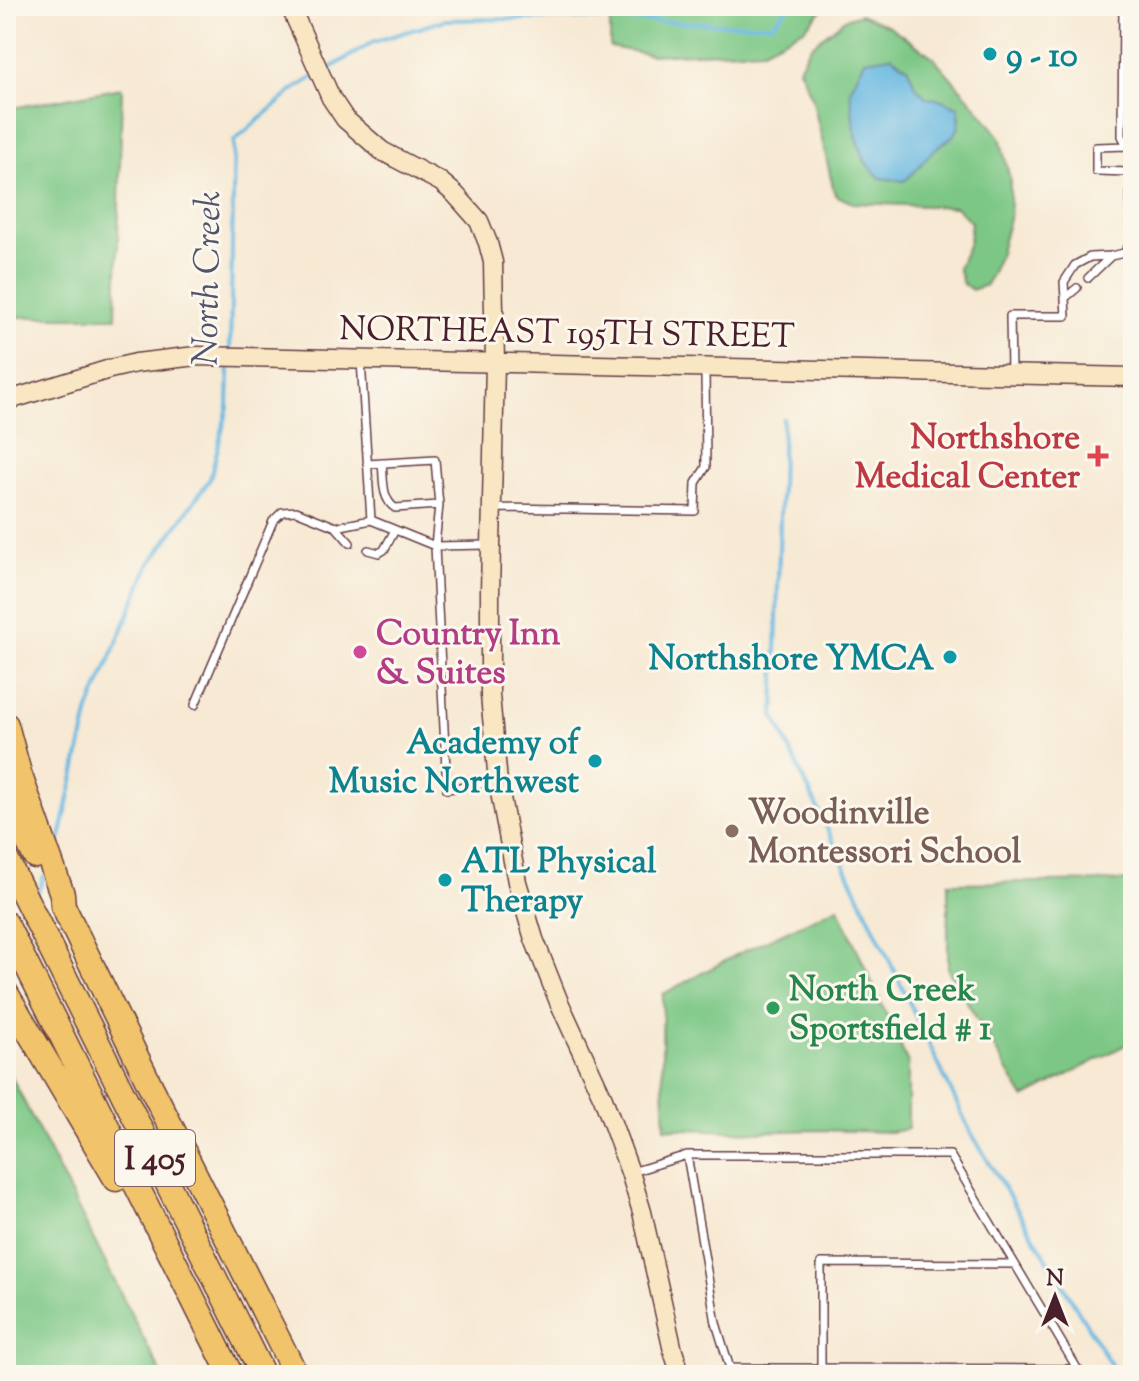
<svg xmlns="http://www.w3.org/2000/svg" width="1139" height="1381" font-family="'Sorts Mill Goudy',serif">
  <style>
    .green { fill: #7cc785; stroke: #637358; stroke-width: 2 }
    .water { fill: #65b7e1; stroke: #586b86; stroke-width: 2 }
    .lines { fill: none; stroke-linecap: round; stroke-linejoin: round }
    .stream { stroke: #65b7e1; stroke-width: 4 }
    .lane-casing { stroke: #643d44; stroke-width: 10 }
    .secondary-casing { stroke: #643d44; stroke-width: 21 }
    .highway-casing { stroke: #643d44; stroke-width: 27 }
    .lane { stroke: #fff; stroke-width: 7 }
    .secondary { stroke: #f9e7c3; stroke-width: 18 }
    .highway { stroke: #f1c36a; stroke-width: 24 }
    .culture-dot { fill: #0f9aa8; stroke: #fbf7ec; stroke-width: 3 }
    .health-dot { fill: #e0444e; stroke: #fbf7ec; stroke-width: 3 }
    .hotel-dot { fill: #d1479c; stroke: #fbf7ec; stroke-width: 3 }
    .education-dot { fill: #8d6e63; stroke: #fbf7ec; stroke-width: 3 }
    .leisure-dot { fill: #2e9e5b; stroke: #fbf7ec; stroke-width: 3 }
    .labels { text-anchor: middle; stroke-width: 6; stroke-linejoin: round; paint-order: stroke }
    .shield { fill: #fbf7ec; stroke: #7f6065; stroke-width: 2 }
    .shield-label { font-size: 32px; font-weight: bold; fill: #4a1f2b }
    .culture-label { font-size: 34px; font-weight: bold; fill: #0d838f; stroke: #fbf7ec; text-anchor: start }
    .street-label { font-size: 34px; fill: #4a1f2b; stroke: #fbf7ec }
    .health-label { font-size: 34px; font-weight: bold; fill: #be3a42; stroke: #fbf7ec; text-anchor: end }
    .hotel-label { font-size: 34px; font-weight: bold; fill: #b23c85; stroke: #fbf7ec; text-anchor: start }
    .education-label { font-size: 34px; font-weight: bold; fill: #785e54; stroke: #fbf7ec; text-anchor: start }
    .leisure-label { font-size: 34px; font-weight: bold; fill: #27864d; stroke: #fbf7ec; text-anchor: start }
    .water-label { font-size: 36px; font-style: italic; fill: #53546b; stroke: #fbf7ec }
  </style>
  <rect width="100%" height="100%" fill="#fbf7ec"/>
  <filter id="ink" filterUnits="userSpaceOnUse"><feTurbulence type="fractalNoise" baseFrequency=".0125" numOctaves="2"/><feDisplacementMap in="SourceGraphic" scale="16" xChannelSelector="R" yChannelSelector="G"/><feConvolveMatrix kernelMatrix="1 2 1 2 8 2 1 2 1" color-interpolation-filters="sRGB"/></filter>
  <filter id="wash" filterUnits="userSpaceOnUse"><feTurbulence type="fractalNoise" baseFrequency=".006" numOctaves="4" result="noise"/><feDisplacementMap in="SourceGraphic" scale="32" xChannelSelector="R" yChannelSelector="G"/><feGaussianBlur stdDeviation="1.8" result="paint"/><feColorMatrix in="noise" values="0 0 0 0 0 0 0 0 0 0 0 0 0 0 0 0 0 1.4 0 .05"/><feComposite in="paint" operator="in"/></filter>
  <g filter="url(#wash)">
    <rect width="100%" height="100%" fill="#f7e9d3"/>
    <path class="green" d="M610,6h216l-22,23 -41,21 -111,5 -42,-8z
      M860,14l29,12 44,31 41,47 26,33 10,43v35l-12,44 -12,26 -14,5 -9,-6 -5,-16 11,-25 2,-21 -15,-15 -103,-4 -18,-8 -23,-98 -13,-29 11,-21 35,-28z
      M122,88l-6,229h-110v-208z
      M1133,881v160l-109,57 -76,-128v-87z
      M838,907l70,156v66l-18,3 -74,-2 -62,2 -89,-4 -3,-68 1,-66 77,-41z
      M6,1066l156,309h-156z"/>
    <path class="water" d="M891,56l16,11 9,20 11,11 13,1 18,8c7,29 -8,29 -27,46 -9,9 -16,20 -27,28l-24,-3 -15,-16 -11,-33 -4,-39 15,-30z"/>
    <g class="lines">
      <path class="stream" d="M324,72l49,-30 72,-22 135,-2 139,6h53l18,-18
        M230,351l4,-210 62,-53 20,-12
        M783,419l-9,297 196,415 147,244
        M56,849l4,-11 29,-128 60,-145 61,-86 18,-72 1,-43
        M36,897l8,-21
        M6,968l5,-11
        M6,1228c9,20 11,37 0,57"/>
    </g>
  </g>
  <g filter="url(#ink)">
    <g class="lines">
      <g class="lane-casing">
        <path id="lane" d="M1127,146l-31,1v24l34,1
          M1088,278l23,-22
          M1065,298l12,-10
          M361,360l10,160
          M1011,372l-1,-56h56l-2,-34 11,-17 15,-8 21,-1 13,-3 7,-11 -1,-91 -8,-15 1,-130
          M382,463c2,16 -1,35 13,45l44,-3
          M367,464l68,-4 4,45 -4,41 12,243 49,-7
          M493,508l202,3 1,-28 10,-16 -1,-98
          M336,527l14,16
          M368,550l11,3 5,-3 11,-20
          M195,705l78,-184 9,-9 14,-1 40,16 35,-7 64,26 54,-1
          M687,1155l29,168 16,52
          M632,1172l55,-17h263l131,220
          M729,1368l349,1
          M821,1375v-112l194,1"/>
      </g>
      <g class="secondary-casing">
        <path id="secondary" d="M290,6l41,92 14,21 37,32 59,31 14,12 24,27 9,22 5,19 2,101 -5,230v102l8,87 19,100 17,57 25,63 44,96 27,74 12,40 31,139 8,24
          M6,401l104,-32 26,-6 60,-7 937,21"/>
      </g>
      <g class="highway-casing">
        <path id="highway" d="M6,725l13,48 43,121 1,12 87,179 146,290
          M6,797l29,59
          M6,859l257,516
          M6,924l225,451
          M6,993l110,186"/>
      </g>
      <use href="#lane" class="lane"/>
      <use href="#secondary" class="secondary"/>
      <use href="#highway" class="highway"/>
    </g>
  </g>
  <g class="culture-dot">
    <circle cx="990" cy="54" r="8"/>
    <circle cx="950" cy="657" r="8"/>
    <circle cx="595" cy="761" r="8"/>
    <circle cx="445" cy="880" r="8"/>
  </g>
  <path class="health-dot" d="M1094 444h8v8h8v8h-8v8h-8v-8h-8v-8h8z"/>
  <circle class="hotel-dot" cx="360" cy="652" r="8"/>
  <circle class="education-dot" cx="732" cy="831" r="8"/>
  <circle class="leisure-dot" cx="773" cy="1008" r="8"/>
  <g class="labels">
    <rect class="shield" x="115" y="1130" width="80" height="56" rx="6"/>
    <g class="shield-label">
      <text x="155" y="1169">I 405</text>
    </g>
    <g class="culture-label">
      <text x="1006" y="66">9 - 10</text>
      <text x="934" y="669" text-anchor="end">Northshore YMCA</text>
      <text x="579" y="753" text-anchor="end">Academy of<tspan x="579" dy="39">Music Northwest</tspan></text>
      <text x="461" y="872">ATL Physical<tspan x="461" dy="39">Therapy</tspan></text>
    </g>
    <g class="street-label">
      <text transform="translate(567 331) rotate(1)" y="12">NORTHEAST 195TH STREET</text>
    </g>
    <g class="health-label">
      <text x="1080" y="448">Northshore<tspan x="1080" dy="39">Medical Center</tspan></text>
    </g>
    <g class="hotel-label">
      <text x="376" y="644">Country Inn<tspan x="376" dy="39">&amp; Suites</tspan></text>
    </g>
    <g class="education-label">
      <text x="748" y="823">Woodinville<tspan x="748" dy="39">Montessori School</tspan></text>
    </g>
    <g class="leisure-label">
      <text x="789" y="1000">North Creek<tspan x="789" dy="39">Sportsfield # 1</tspan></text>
    </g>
    <g class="water-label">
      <text transform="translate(205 278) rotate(-89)" y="13">North Creek</text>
    </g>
  </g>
  <rect width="1139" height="1381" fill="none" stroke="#fbf7ec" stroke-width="32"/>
  <g transform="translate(1055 1297)" stroke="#fbf7ec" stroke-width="6" paint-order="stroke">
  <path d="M0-6L14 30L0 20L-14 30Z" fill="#4a1f2b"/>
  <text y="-12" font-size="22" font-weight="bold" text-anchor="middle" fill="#4a1f2b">N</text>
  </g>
</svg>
